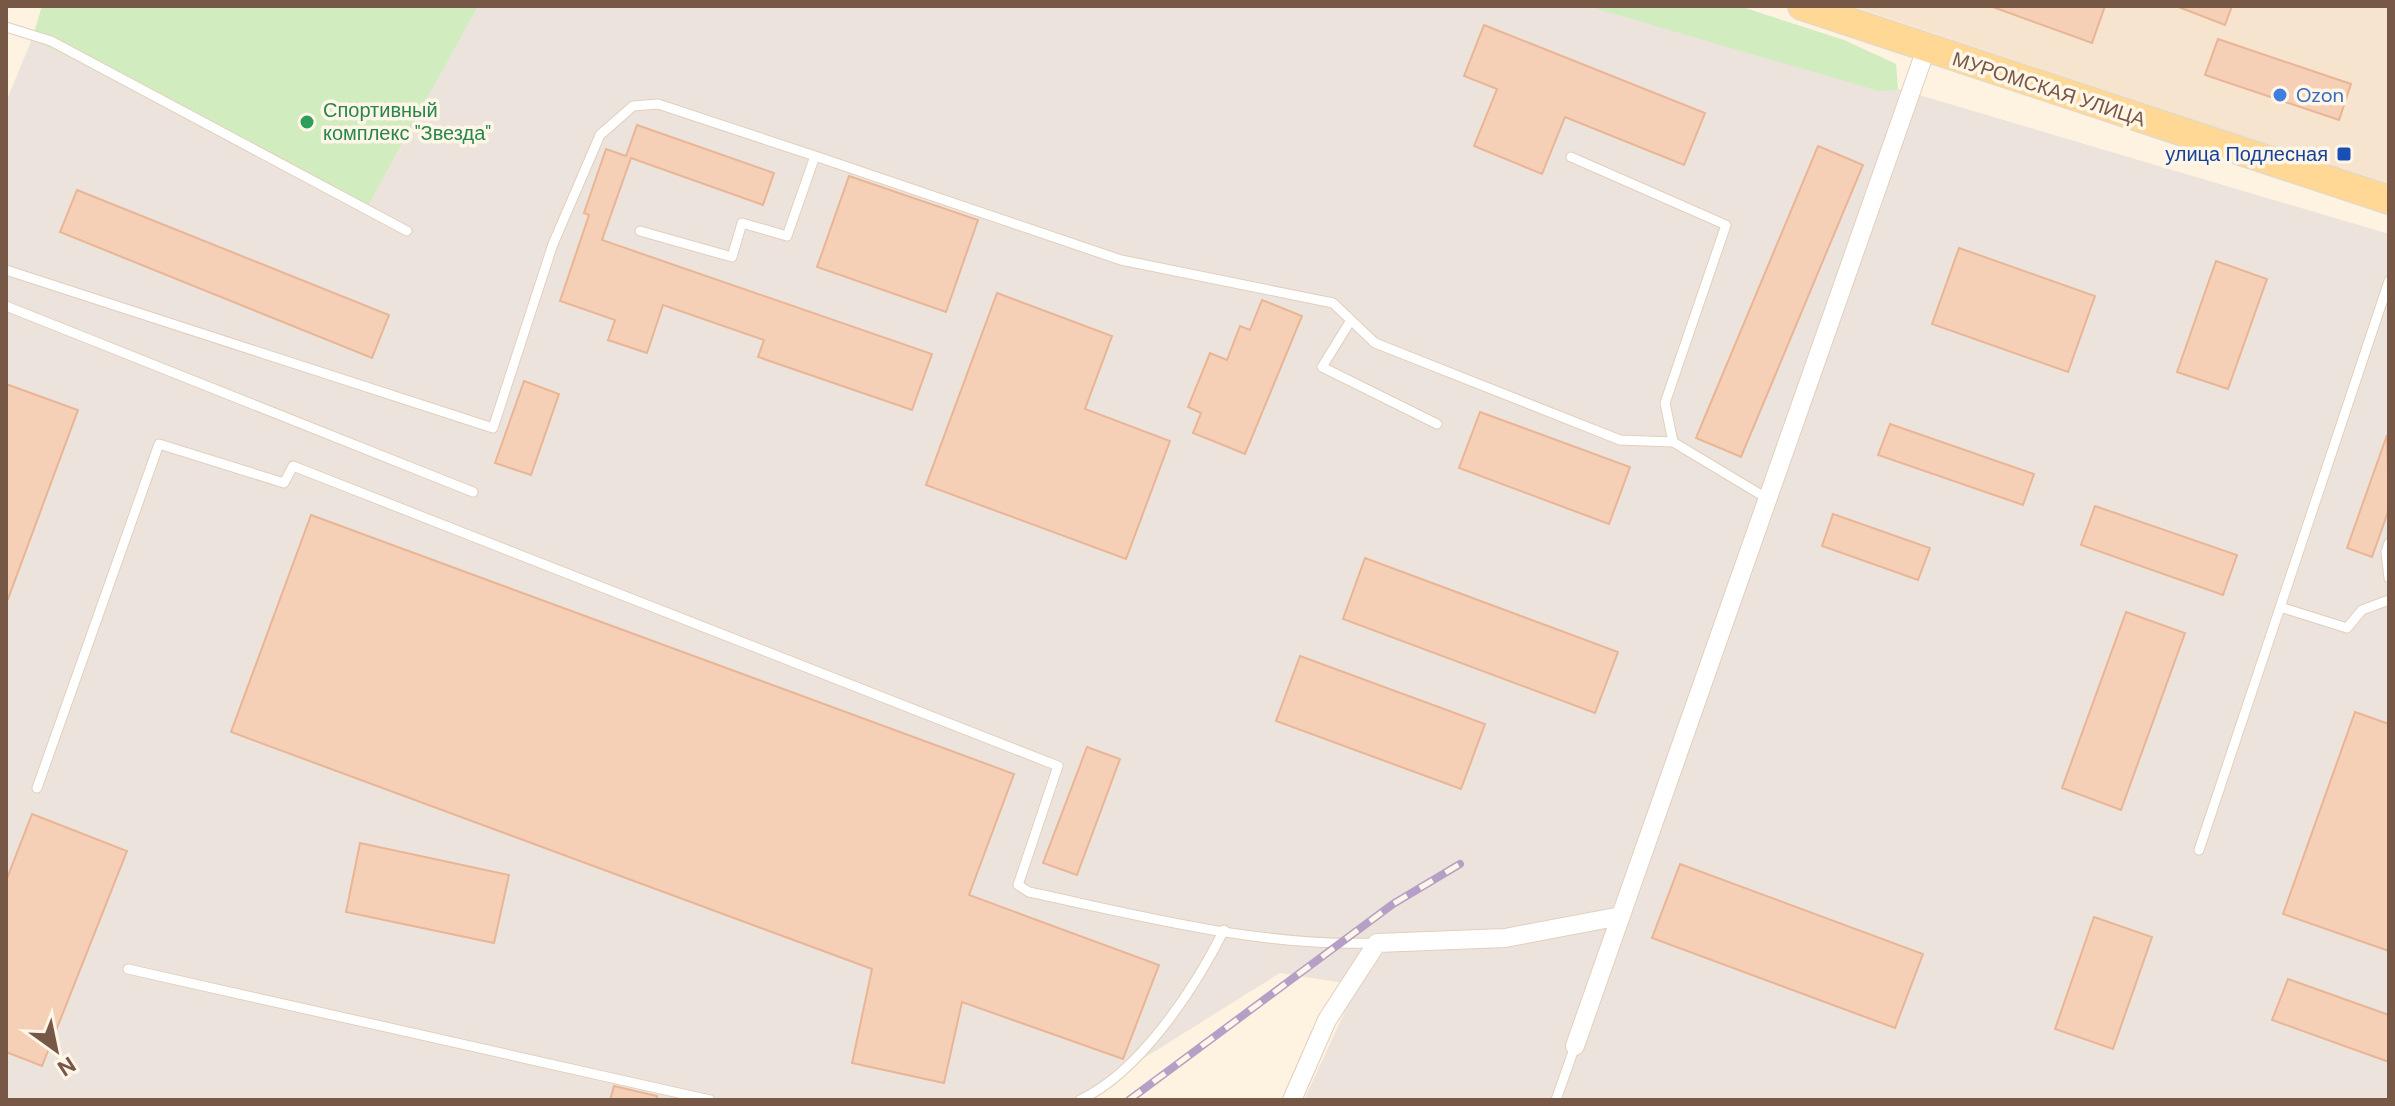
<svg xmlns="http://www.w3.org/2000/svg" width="2395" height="1106" font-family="'DM Sans',sans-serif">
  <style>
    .residential { fill: #f6e4ce }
    .industrial { fill: #ece4dc }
    .green { fill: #d1ecbe }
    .building { fill: #f5cfb6; stroke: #e9b595; stroke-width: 2 }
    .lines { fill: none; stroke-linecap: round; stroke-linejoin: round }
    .lane-casing { stroke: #e3cebc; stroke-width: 11 }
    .street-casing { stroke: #e3cebc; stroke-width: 20 }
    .primary-casing { stroke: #ded7d3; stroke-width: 30 }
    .lane { stroke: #fff; stroke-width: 9 }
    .street { stroke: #fff; stroke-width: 18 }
    .primary { stroke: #ffd896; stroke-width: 28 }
    .rail-casing { stroke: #b59fc7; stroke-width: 8 }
    .rail { stroke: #fff6e8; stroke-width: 5; stroke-dasharray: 15; stroke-linecap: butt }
    .shop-dot { fill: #3f7fe0; stroke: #fff6e8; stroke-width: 3 }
    .leisure-dot { fill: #2e9e5b; stroke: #fff6e8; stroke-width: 3 }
    .transit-dot { fill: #1a4fb4; stroke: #fff6e8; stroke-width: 3 }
    .labels { text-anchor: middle; stroke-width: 7; stroke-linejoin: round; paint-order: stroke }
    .street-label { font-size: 20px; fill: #775746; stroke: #fff6e8 }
    .shop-label { font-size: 20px; fill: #366cbe; stroke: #fff6e8; text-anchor: start }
    .leisure-label { font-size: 20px; fill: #27864d; stroke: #fff6e8; text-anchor: start }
    .transit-label { font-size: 20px; fill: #164399; stroke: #fff6e8; text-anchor: end }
  </style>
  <rect width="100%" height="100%" fill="#fef2e0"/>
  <path class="residential" d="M1852,6h537v179z"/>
  <path class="industrial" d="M478,6h1140l771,228v866h-1085l53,-115 -77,-12 -203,127h-1071v-998l26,-63 335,165z"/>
  <path class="green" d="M42,6h436l-110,199 -336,-166z
    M1587,6h152l105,34 52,24 2,26 -19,1z"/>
  <path class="building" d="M1990,6h115l-13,37z
    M2176,6h56l-7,19z
    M1484,25l221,88 -21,52 -119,-48 -23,57 -68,-28 23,-57 -33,-13z
    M2218,39l133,45 -12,36 -134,-45z
    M637,125l137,48 -11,32 -132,-47 -29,82 330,114 -20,56 -154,-53 6,-17 -101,-35 -16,48 -39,-13 7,-20 -55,-19 29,-86 -5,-2 22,-64 20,7z
    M1818,146l45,19 -122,292 -45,-19z
    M849,176l129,44 -32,92 -129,-45z
    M77,190l312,125 -17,43 -312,-126z
    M1959,248l136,48 -27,76 -136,-48z
    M2216,261l51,18 -39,110 -51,-17z
    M997,293l115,43 -27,73 85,32 -44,118 -200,-74z
    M1262,300l40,16 -57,138 -52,-21 8,-20 -13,-6 22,-54 17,7 13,-34 10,4z
    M524,381l35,13 -28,81 -36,-12z
    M6,384l72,26 -70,189h-2z
    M1480,412l150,55 -21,57 -150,-56z
    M1890,424l144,50 -11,31 -145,-50z
    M2387,435l2,74 -17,48 -25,-9z
    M2095,506l142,49 -14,40 -142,-50z
    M1833,514l97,34 -12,32 -96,-34z
    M311,515l703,259 -45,121 190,70 -36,94 -161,-57 -18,81 -92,-20 20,-94 -641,-237z
    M1365,558l253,94 -23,61 -252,-94z
    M2126,612l59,21 -64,177 -59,-22z
    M1300,656l185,68 -24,65 -185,-68z
    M2355,712l34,12v227l-106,-37z
    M1087,747l33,12 -43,116 -34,-12z
    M32,814l95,37 -85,215 -36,-14v-171z
    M360,843l149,32 -15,68 -148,-31z
    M1680,864l243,90 -28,74 -243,-90z
    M2094,917l58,20 -39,112 -58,-20z
    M2288,979l101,36v47l-117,-42z
    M614,1086l43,10v4h-47z"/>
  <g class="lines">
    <g class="lane-casing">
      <path id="lane" d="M6,27l45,14 356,190
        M815,156l306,104 212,43 42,40 245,97 53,2
        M1571,157l155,68 -61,178 8,39 95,57
        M6,270l487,158 60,-184 47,-109 33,-29 25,-2 157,52 -28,80 -45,-13 -10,34 -92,-26
        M6,306l467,186
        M1351,320l-29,47 115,57
        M2389,543l-3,9 3,26
        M2280,607l67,21 15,-18 27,-10
        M37,788l122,-344 125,39 9,-17 765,300 -40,119 11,7c113,24 230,55 347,51
        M2199,850l190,-569
        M128,969l582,131
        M1080,1100c60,-28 115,-112 144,-170
        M1556,1100l19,-54"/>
    </g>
    <g class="street-casing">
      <path id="street" d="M1575,1046l351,-997
        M1292,1100l35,-80 50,-77 128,-5 116,-22"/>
    </g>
    <g class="primary-casing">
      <path id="primary" d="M1802,6l587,194"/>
    </g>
    <use href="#lane" class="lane"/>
    <use href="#street" class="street"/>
    <use href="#primary" class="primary"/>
    <g class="rail-casing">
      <path id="rail" d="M1129,1100l264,-196 67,-40"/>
    </g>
    <use href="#rail" class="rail"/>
  </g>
  <circle class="shop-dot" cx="2280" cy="95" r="8"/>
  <circle class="leisure-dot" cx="307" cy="122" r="8"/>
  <rect class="transit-dot" x="2336" y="146" width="16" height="16" rx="4"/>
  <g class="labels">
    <g class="street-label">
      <text transform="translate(2049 89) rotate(18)" y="7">МУРОМСКАЯ УЛИЦА</text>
    </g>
    <g class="shop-label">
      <text x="2296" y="102">Ozon</text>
    </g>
    <g class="leisure-label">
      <text x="323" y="117">Спортивный<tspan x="323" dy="23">комплекс "Звезда"</tspan></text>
    </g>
    <g class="transit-label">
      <text x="2328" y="161">улица Подлесная</text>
    </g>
  </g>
  <rect width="2395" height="1106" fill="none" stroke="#775746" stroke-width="16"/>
  <g transform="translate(56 1050) rotate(147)" stroke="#fff6e8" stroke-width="6" paint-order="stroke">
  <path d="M0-6L14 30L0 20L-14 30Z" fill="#775746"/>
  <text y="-12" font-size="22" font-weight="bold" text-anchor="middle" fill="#775746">N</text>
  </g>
</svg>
